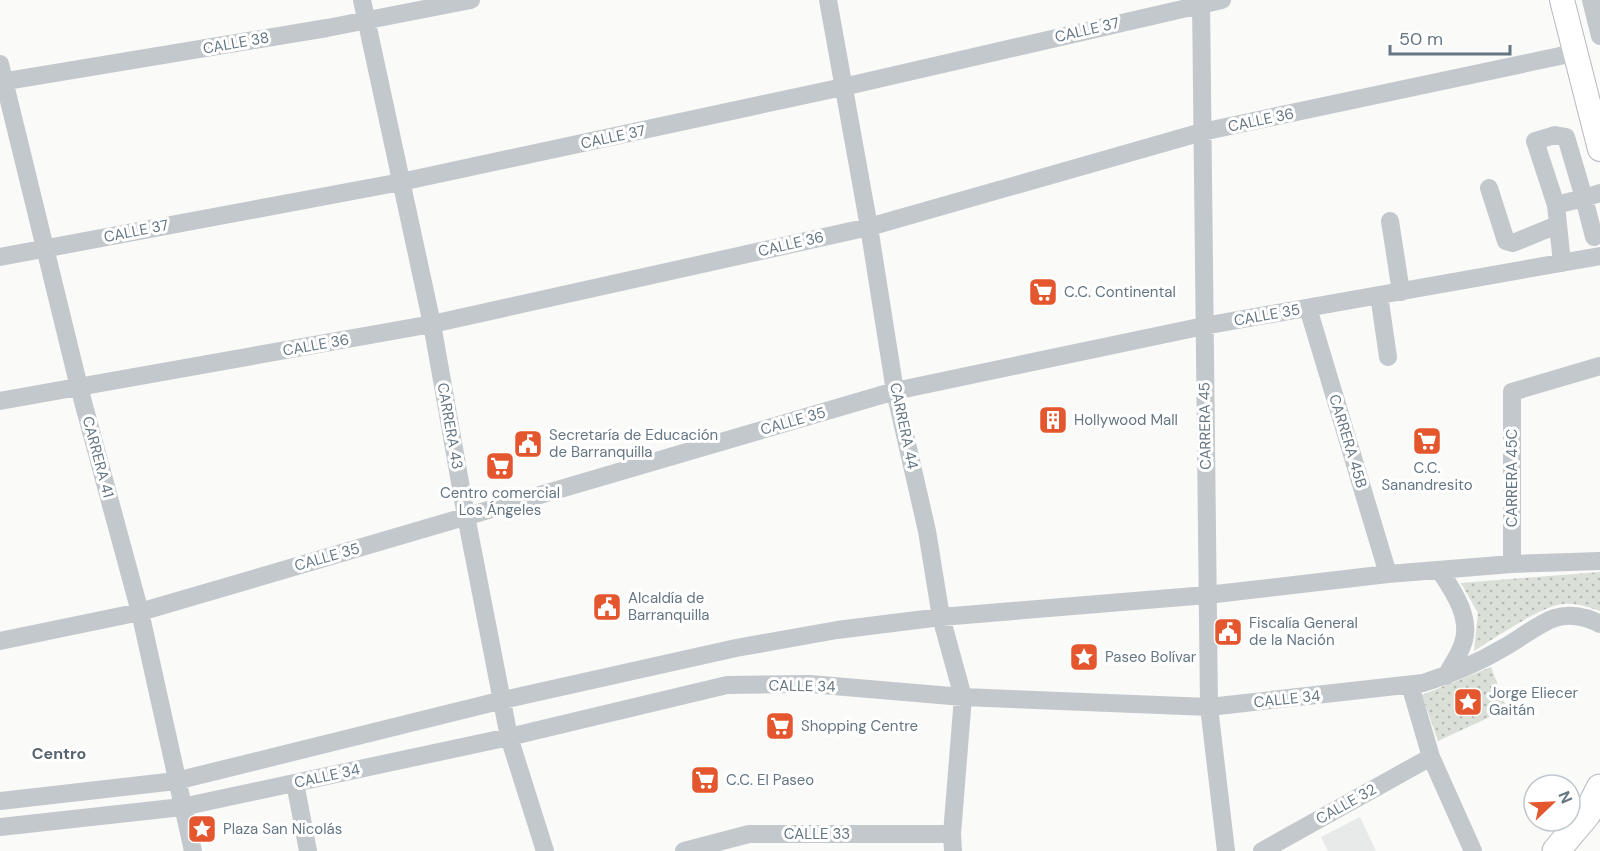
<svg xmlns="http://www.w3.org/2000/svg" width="1600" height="851" font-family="'DM Sans',sans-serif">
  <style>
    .built { fill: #e8e9e9 }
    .grass { fill: url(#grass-dots) }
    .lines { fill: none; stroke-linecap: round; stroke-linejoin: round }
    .major-casing { stroke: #b5babe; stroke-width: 26 }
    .highway-casing { stroke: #b4b9bd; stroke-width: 29 }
    .minor { stroke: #c3c8cc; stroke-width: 18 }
    .major { stroke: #fff; stroke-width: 24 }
    .highway { stroke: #fff; stroke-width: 27 }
    .labels { text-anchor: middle; stroke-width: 6; stroke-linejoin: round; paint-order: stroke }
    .street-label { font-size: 15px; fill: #657683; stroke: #fff }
    .poi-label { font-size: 15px; fill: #657683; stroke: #fff; text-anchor: start }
    .neighbourhood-label { font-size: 16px; font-weight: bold; fill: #57646e; stroke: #fff }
  </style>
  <defs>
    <pattern id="grass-dots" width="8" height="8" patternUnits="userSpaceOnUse" patternTransform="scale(1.5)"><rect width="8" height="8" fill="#dadfd7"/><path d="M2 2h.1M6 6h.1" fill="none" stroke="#b4b9b4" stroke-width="1.8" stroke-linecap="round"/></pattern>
  </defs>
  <rect width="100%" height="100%" fill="#fafaf8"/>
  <path class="built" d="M1360,817l16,34h-48l-7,-14z"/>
  <path class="grass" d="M1600,572v39c-12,-4 -24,-8 -37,-7 -20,1 -70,35 -89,47l4,-38 -17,-30z
    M1491,667l16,42 -69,32 -16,-46z"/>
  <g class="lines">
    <g class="major-casing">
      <path id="major" d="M1562,0l38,149"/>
    </g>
    <g class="highway-casing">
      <path id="highway" d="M1556,851l31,-37 13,-26"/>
    </g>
    <path class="minor" d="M362,0l70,324 34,192 43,221 36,114
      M828,0l41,227 26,164 32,140 14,86 22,80 -11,137 1,17
      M1201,0l8,707 17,144
      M1591,0l9,36
      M0,64l79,323 61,225 53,239
      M0,82l327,-54 144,-28
      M1489,188l17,53 7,2 44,-18
      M1556,205l28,-7 10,39
      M1390,221l11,71
      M0,257l401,-75 442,-95 379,-87
      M1562,263l-6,-58 -21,-64 20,-6 11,2 18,61 16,-5
      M1379,295l9,62
      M1308,308l80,266
      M0,401l432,-77 437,-97 333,-95 372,-79
      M1512,564v-172l88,-26
      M1440,571c14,21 33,49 22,75 -4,11 -11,20 -16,30
      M0,641l140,-29 755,-221 309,-65 396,-70
      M1410,685l21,72 42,94
      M295,783l13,68
      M0,801l176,-20 327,-81 233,-52 101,-18 104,-13 266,-22 181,-21 124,-10 88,-3
      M0,827l182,-20 327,-70 218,-52 83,-1 153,13 246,10 214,-24c28,-9 55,-20 80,-35 15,-8 38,-26 52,-30 14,-5 33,-1 45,6
      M684,851l65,-17h203
      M1262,851l169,-94"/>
    <use href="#major" class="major"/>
    <use href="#highway" class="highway"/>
  </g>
  <defs>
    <g id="supermarket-square" transform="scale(1.5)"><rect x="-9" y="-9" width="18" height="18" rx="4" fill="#e4572e" stroke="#fff"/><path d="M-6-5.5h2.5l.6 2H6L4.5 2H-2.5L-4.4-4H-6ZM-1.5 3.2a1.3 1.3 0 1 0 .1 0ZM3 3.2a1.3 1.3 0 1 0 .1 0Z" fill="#fff"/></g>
    <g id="building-square" transform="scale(1.5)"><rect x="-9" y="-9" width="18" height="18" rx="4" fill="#e4572e" stroke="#fff"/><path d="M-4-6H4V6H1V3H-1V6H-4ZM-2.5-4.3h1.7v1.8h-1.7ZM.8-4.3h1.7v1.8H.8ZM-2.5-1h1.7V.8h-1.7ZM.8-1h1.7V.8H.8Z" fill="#fff"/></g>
    <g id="civic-square" transform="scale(1.5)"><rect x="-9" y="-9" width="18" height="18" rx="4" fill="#e4572e" stroke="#fff"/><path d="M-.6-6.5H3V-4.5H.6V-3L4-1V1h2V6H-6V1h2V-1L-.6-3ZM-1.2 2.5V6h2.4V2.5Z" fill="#fff"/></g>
    <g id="sight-square" transform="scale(1.5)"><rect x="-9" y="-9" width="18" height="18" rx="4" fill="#e4572e" stroke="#fff"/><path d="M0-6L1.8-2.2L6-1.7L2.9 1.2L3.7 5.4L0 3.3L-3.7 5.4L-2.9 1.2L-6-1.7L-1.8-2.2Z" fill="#fff"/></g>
  </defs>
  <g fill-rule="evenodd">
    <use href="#supermarket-square" x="1043" y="292"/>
    <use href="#building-square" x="1053" y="420"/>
    <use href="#supermarket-square" x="1427" y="441"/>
    <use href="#civic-square" x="528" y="444"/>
    <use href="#supermarket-square" x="500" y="466"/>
    <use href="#civic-square" x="607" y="607"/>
    <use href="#civic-square" x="1228" y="632"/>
    <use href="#sight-square" x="1084" y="657"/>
    <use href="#sight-square" x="1468" y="702"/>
    <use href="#supermarket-square" x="780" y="726"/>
    <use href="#supermarket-square" x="705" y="780"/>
    <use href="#sight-square" x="202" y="829"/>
  </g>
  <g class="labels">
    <g class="street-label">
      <text transform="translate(1087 30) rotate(-13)" y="5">CALLE 37</text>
      <text transform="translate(236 43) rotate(-10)" y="5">CALLE 38</text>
      <text transform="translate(1261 120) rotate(-12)" y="5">CALLE 36</text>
      <text transform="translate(613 137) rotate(-12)" y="5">CALLE 37</text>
      <text transform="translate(136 231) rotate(-11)" y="5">CALLE 37</text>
      <text transform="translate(791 244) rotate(-13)" y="5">CALLE 36</text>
      <text transform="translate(1267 315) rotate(-10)" y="5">CALLE 35</text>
      <text transform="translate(316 345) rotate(-10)" y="5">CALLE 36</text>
      <text transform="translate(793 421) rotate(-16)" y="5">CALLE 35</text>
      <text transform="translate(450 426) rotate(80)" y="5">CARRERA 43</text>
      <text transform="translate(904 426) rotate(78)" y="5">CARRERA 44</text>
      <text transform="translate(1205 426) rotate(-91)" y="5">CARRERA 45</text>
      <text transform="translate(1348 441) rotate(73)" y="5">CARRERA 45B</text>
      <text transform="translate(98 457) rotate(75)" y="5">CARRERA 41</text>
      <text transform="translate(1512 478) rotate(-90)" y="5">CARRERA 45C</text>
      <text transform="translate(327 557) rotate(-16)" y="5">CALLE 35</text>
      <text transform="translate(802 686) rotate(1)" y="5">CALLE 34</text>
      <text transform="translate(1287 699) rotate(-6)" y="5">CALLE 34</text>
      <text transform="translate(327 776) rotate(-12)" y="5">CALLE 34</text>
      <text transform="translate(1346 804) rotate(-29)" y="5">CALLE 32</text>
      <text x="817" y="839">CALLE 33</text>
    </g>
    <g class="poi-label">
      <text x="1064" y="297">C.C. Continental</text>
      <text x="1074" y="425">Hollywood Mall</text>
      <text x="549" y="440">Secretaría de Educación<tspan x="549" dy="17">de Barranquilla</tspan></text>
      <text x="1427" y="473" text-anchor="middle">C.C.<tspan x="1427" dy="17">Sanandresito</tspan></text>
      <text x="500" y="498" text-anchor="middle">Centro comercial<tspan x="500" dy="17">Los Ángeles</tspan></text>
      <text x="628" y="603">Alcaldía de<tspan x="628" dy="17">Barranquilla</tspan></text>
      <text x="1249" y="628">Fiscalía General<tspan x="1249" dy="17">de la Nación</tspan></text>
      <text x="1105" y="662">Paseo Bolívar</text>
      <text x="1489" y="698">Jorge Eliecer<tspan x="1489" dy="17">Gaitán</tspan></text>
      <text x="801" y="731">Shopping Centre</text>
      <text x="726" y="785">C.C. El Paseo</text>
      <text x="223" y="834">Plaza San Nicolás</text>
    </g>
    <g class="neighbourhood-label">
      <text x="59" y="759">Centro</text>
    </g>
  </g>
  <g transform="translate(1552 803) rotate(67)"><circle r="28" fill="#ffffff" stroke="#c1c8cd" stroke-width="1.5"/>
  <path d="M0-4.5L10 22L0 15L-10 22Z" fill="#e4572e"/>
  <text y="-9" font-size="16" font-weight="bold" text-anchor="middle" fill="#657683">N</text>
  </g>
  <path d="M1390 45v9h120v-9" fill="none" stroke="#657683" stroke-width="3"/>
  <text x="1399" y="45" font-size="18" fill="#657683" stroke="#ffffff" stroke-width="4.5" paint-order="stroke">50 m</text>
</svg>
